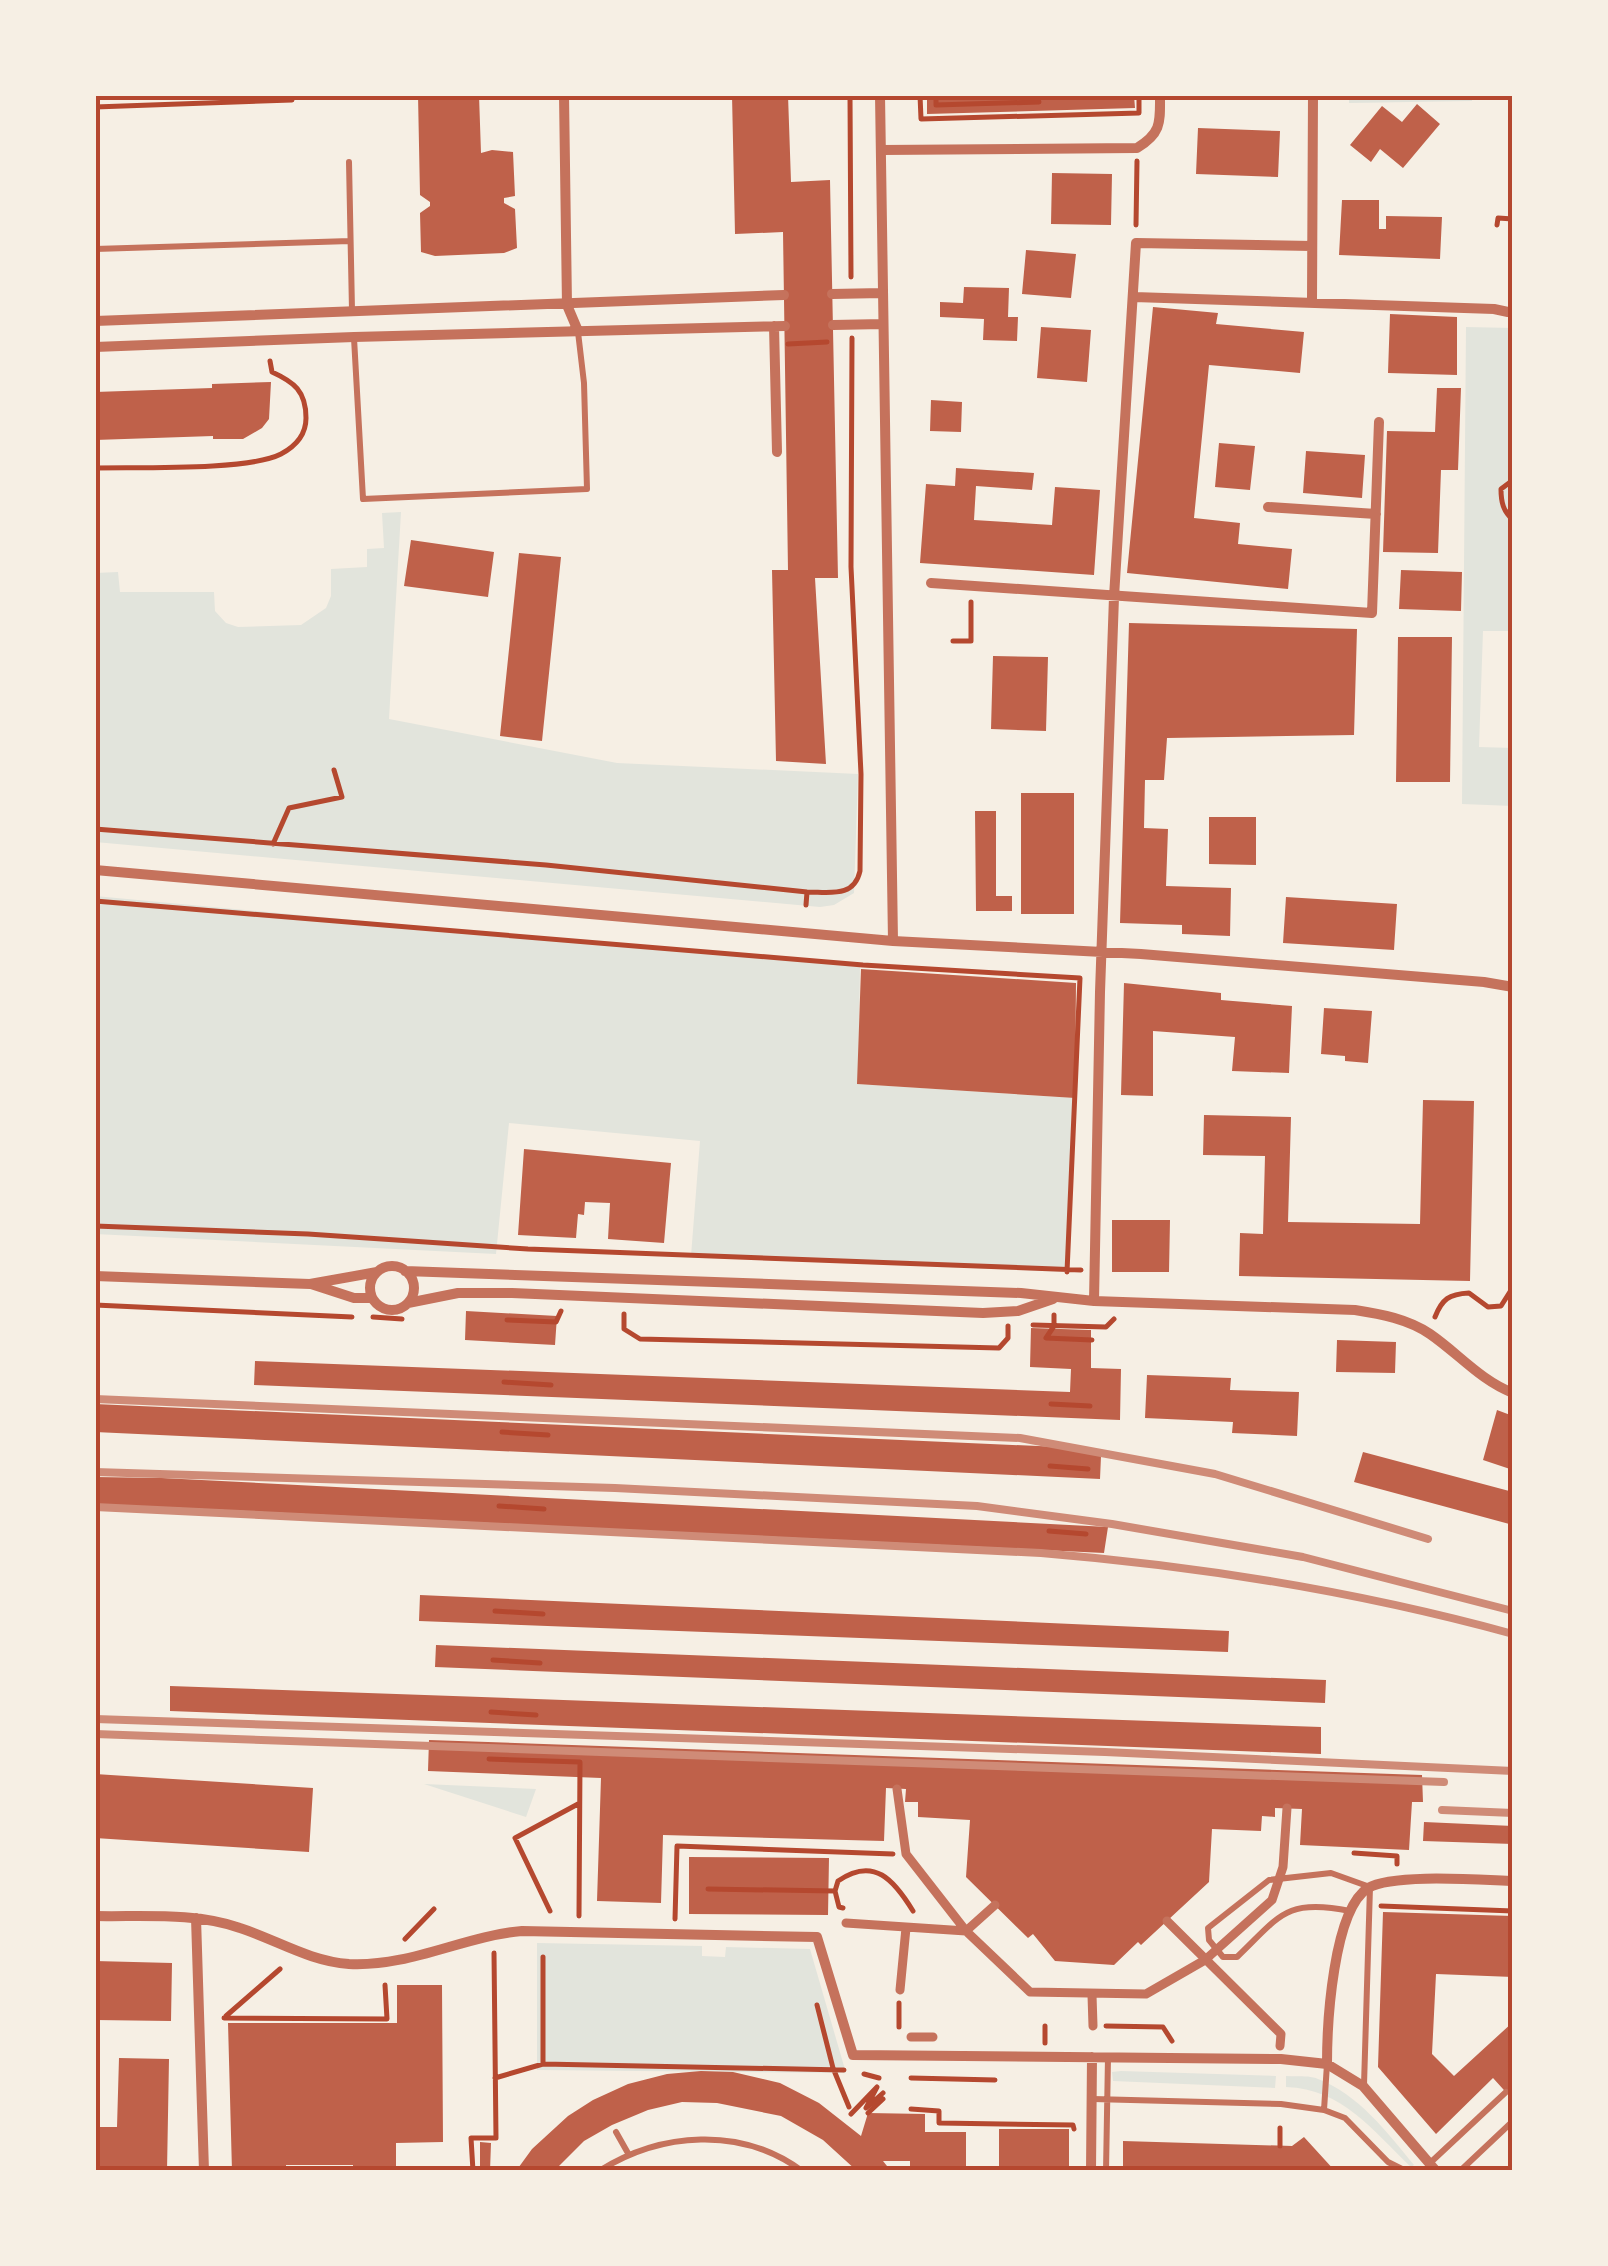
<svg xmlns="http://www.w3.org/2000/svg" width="1608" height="2266" font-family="'Noto Serif',serif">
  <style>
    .green { fill: #e2e4dc }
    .building { fill: #bf614a }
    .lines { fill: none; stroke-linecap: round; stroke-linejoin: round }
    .path { stroke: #b5482f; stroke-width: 5 }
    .service { stroke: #c5725c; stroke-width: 6 }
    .pedestrian { stroke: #c5725c; stroke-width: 9 }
    .minor { stroke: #c5725c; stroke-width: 10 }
    .rail { stroke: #cf8b77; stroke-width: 8 }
    .neatline { fill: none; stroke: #b5482f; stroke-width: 4 }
  </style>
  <rect width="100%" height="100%" fill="#f6efe4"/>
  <path class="green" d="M1349,95h123v6l-123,2z
    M1466,327l47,1v303h-30l-4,116 34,1v58l-51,-2z
    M401,512l-12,207 228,44 241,11 -4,119 -20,12 -14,2 -725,-65v-269l23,-1 2,20h94l1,19 11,12 12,4 63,-2 25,-17 5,-12v-27l36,-2v-18l17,-1 -2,-35z
    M95,896l765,71 -2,117 217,14 -8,174 -376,-16 9,-115 -191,-18 -13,131 -401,-20z
    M424,1784l112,5 -10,28z
    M537,1943l165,3v10l23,1 1,-10 84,2 36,124 -309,-3z
    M1121,2071l155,5 -1,12 -162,-7 -1,-9z
    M1286,2076c10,1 23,-1 32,3 40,15 70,54 96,86l-3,2c-39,-37 -68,-78 -125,-80z"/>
  <path class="building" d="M418,95h61l2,58 11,-3 21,2 2,44 -11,2v5l11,6 2,39 -13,5 -69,3 -14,-4 -1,-39 10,-7v-4l-10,-7z
    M732,95h56l3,87 39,-2 8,398h-23l11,186 -50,-3 -4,-191h16l-5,-338 -48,2z
    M927,95h207l1,13 -208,6z
    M1417,104l23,20 -37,44 -23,-19 -9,13 -21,-17 32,-39 20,16z
    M1198,128l82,3 -2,46 -82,-3z
    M1052,173l60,1 -1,51 -60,-1z
    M1342,200h37v29h7v-13l56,1 -2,42 -101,-4z
    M1026,250l50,4 -5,44 -49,-4z
    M964,287l45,1 -1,29h10l-1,24 -34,-1 1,-21 -44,-2v-15l23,1z
    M1153,307l65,6 -2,11 88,8 -4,41 -91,-8 -15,153 46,5 -2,21 54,5 -4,40 -161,-16z
    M1390,314l67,3v58l-69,-2z
    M1041,327l50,3 -4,52 -50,-4z
    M271,382l-2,37 -7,9 -19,11h-30v-3l-118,4v-48l117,-4v-4z
    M1437,388h24l-3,82h-17l-3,83 -55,-1 4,-121 48,1z
    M931,400l31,2 -1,30 -31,-1z
    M1219,443l36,3 -5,44 -35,-3z
    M1306,451l59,4 -3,43 -59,-5z
    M956,468l78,5 -2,17 -56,-4 -2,34 78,5 3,-38 45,3 -6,85 -174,-12 6,-79 29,2z
    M411,540l83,12 -6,45 -84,-11z
    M519,553l42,4 -19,184 -42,-5z
    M1401,570l61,2 -1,39 -62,-2z
    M1129,623l228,6 -3,106 -187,3 -3,42h-19l-1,48 24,1 -2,57 65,2 -1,48 -48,-2v-9l-62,-2z
    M1398,637h54l-2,145h-54z
    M993,656l55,1 -2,74 -55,-2z
    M1021,793h53v121h-53z
    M975,811h21v85h16v15h-36z
    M1209,817h47v48l-47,-1z
    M1286,897l111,7 -3,46 -111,-7z
    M861,969l215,14 -1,115 -218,-14z
    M1124,983l97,10v7l71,6 -3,67 -57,-2 3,-34 -82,-6v65l-32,-1z
    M1324,1008l48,3 -4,52 -23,-2v-5l-24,-2z
    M1423,1100l51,1 -4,180 -231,-5 1,-43 23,1 2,-78 -62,-1 1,-40 87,2 -3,105 132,2z
    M524,1149l147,14 -7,80 -56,-4 2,-36 -25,-1 -1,13 -6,-1 -2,24 -58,-3z
    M1112,1220h58l-1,52h-57z
    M466,1311l91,5 -2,29 -90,-5z
    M1031,1328l60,2v38l30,1 -1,51 -866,-35 1,-24 815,31 1,-23 -41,-2z
    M1337,1340l59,2 -1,31 -59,-1z
    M1147,1375l84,3 -1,12 69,2 -2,44 -65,-3 1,-11 -88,-4z
    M95,1404l965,43 41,9 -1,23 -1005,-47z
    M1497,1410l16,6v54l-30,-10z
    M1363,1452l150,40v33l-159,-43z
    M95,1477l67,1 946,49 -4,26 -942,-46h-67z
    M420,1595l809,36 -1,21 -809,-31z
    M436,1645l890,35 -1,23 -890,-36z
    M170,1686l1151,41v27l-1151,-43z
    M429,1740l993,35 1,27h-11l-3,48 -109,-5 2,-36 -27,-1v9l-13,-1 -1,15 -49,-2 -3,53 -68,63 -3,-3 -24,23 -59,-4 -22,-27 -5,4 -62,-61 4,-57 -52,-3v-15h-13l1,-13 -20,-1 -2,53 -221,-6 -2,68 -64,-2 4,-123 -173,-7z
    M95,1774l218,14 -4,64 -214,-14z
    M1424,1822l89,4v18l-90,-3z
    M689,1857l140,1 -1,57 -139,-1z
    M1383,1912l130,4v61l-77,-3 -4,80 22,22 59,-54v78l-20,-22 -57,56 -58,-67z
    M95,1961l77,2 -1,58 -76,-1z
    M397,1985h45l1,157 -47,1v28h-43v-6h-67v6h-54l-4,-148h169z
    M119,2058l50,1 -2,112h-51v-3l-20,-1 1,-40h20z
    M701,2071l32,1 47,11 39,20 42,33 7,-23 57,1v18h41v39h-56v-10h-27l8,10h-34l-34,-31 -42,-24 -64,-13 -35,-1 -34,8 -36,15 -28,16 -30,30h-38l16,-22 36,-33 25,-16 35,-16 39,-10z
    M999,2129h70v42h-70z
    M1304,2137l31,34h-212v-30l169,5z
    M480,2142l11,1 -1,28h-10z"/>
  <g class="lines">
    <path class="path" d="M850,95l1,182
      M920,95l1,24 218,-6v-18
      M936,95v10l103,-3
      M95,107l197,-7v-5
      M1136,225l1,-64
      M1497,225l1,-7 15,1
      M788,344l39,-2
      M95,468c42,-1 153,3 186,-14 15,-8 25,-20 25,-36 0,-27 -12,-36 -34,-46l-2,-11
      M1513,480l-12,9c0,13 2,22 12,31
      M953,641h18v-39
      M95,829l451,36 261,27c23,0 47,6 53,-21l1,-97 -10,-207 1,-229
      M273,844l16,-36 53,-11 -8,-27
      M95,901l768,64 217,13 -13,294
      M806,905l1,-13
      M95,1226l213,8 220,15 553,21
      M95,1305l257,12
      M624,1314v15l16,10 359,9 9,-10v-12
      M1054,1315v11l-8,12 46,2
      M373,1317l29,2
      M1435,1317c7,-18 14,-23 34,-24l19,14 13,-1 12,-19
      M507,1320l49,2 5,-11
      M1033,1325l73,2 8,-8
      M504,1382l47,3
      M1051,1404l39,2
      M502,1432l46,3
      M1050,1466l38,3
      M499,1506l45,3
      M1049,1531l37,3
      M495,1611l48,3
      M493,1660l47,3
      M491,1712l45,3
      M489,1759l91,3 -1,154
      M1354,1853l43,3v8
      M708,1889l127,2 3,-10c36,-25 56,-1 75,30
      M835,1891l4,16 4,1
      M1381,1906l132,5
      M550,1911l-35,-73 63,-34
      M675,1919l2,-73 216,8
      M405,1939l29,-30
      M543,1957v107l301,6
      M817,2005l16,63 16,39
      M226,2016l54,-47
      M224,2018l163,1 -2,-34
      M1106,2026l57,1 9,14
      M899,2027v-24
      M1045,2043v-17
      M864,2074l15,4
      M495,2078l48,-14
      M911,2078l84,2
      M911,2109l28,2v12l134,2 1,4
      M868,2113l15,-14
      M851,2114l26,-27 -11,21 17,-15
      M1280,2146v-18
      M473,2171l-2,-33h25l-2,-185"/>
    <path class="service" d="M349,162l3,148
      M95,249l255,-8
      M354,338l9,161 224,-10 -3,-106 -6,-51
      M1350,1911c-65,-13 -70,5 -113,46h-14l-14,-17 -1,-12 61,-48 62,-7 39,14 -6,198
      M1093,2099l188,5 43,6 21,8 43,44 18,9
      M1324,2110l3,-46
      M616,2132l13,23
      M1430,2163l76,-71
      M599,2171c62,-39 142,-45 203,0
      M1106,2171l2,-114
      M1460,2171l53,-50"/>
    <path class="pedestrian" d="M897,1789l9,65 60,77 64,61 116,2 59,-34 67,-60 11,-33 4,-59
      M1167,1921l114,113 -1,12
      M846,1923l120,8 29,-26
      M900,1990l6,-62
      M1092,1995l1,31
      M911,2037h22"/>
    <path class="minor" d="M564,95l3,210 11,26
      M880,95l13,846
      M882,150l255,-2c25,-15 23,-26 23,-53
      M832,294l50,-1
      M1134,297l360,12 14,3
      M1312,301l1,-206
      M95,321l689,-26
      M833,325l50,-1
      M774,326l3,126
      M95,347l259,-10 431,-11
      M1268,507l108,7
      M931,583l441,30 7,-191
      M95,870l798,71 248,13 343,28 29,5
      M370 1288a22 22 0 1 1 44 0a22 22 0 1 1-44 0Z
      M405,1271l616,22 73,8 261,9c26,4 53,9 75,24 29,20 50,46 83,59
      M95,1276l215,8 67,-12
      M311,1284l43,14h18
      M1094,1301l6,-309 14,-395 22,-354 176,3
      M408,1303l50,-10h54l471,20 35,-2 35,-12
      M95,1916c47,1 100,-4 145,12 37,12 69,33 109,36 62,3 114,-28 173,-33l295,6 36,118 428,4 46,5 36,22 73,85
      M196,1918l8,253
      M1327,2064c0,-40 6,-154 41,-176 25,-15 114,-8 145,-7
      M1091,2171l1,-114"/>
    <path class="rail" d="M95,1399l925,39 195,36 213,65
      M95,1472l520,16 362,18 135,18 191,33 210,54
      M95,1507l946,46c158,13 319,39 472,81
      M95,1719l1010,33 408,19
      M95,1734l1349,48
      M1442,1810l71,3"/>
  </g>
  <rect width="1608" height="2266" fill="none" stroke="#f6efe4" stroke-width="195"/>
  <rect x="98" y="98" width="1412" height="2070" class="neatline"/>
</svg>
